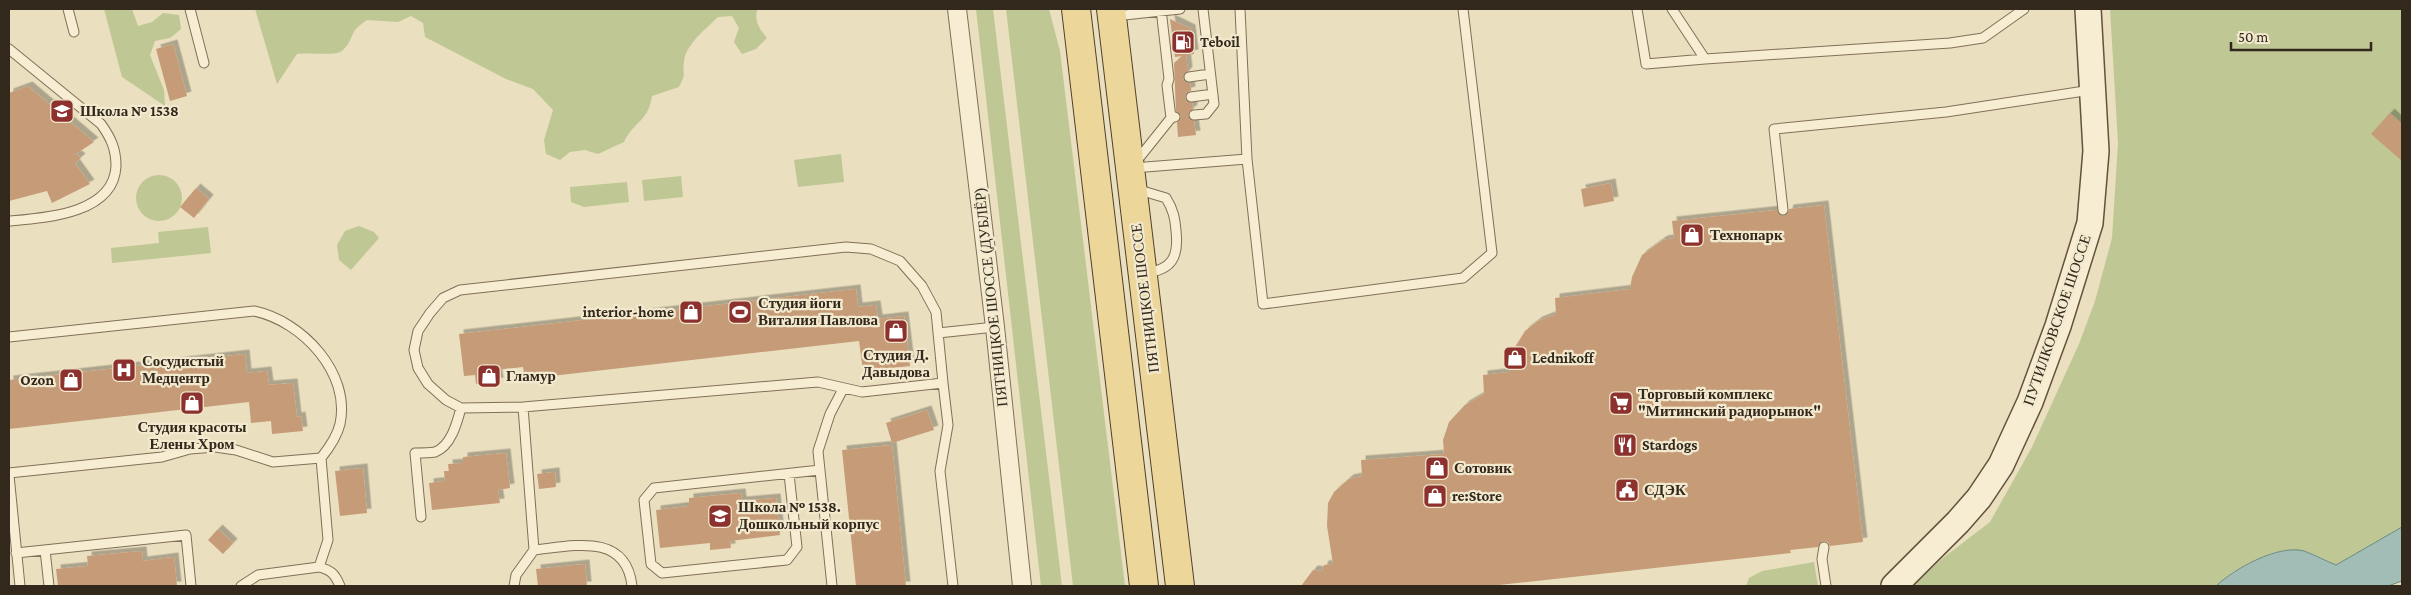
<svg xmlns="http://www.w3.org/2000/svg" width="2411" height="595" font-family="'Crimson Pro',serif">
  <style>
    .green { fill: #bfc794 }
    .water { fill: #a2bcb6; stroke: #6a8983 }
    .building { fill: #c69c78; filter: url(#shadow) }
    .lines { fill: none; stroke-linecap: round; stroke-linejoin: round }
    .lane-casing { stroke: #817059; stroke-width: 11 }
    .street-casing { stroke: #817059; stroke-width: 20 }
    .secondary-casing { stroke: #63523c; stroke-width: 28 }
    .primary-casing { stroke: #4f3f2d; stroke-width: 30 }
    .lane { stroke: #f6edd2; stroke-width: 9 }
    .street { stroke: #f6edd2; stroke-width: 18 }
    .secondary { stroke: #f6edd2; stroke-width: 25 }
    .primary { stroke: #ecd699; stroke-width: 28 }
    .labels { text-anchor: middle; stroke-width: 4.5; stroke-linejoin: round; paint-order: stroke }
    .poi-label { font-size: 15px; font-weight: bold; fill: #32281c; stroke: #f2e9ce; text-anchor: start }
    .street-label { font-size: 15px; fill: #32281c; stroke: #f2e9ce }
  </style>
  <defs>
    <filter id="shadow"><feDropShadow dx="4.5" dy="-4.5" stdDeviation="0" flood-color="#0004"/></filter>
  </defs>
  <rect width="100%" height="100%" fill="#eadfbf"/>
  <path class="green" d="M104,9h28l6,17 14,-4 11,-9 16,2 2,14 -11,9 -15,3 -5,14 14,35 1,16 -43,-29z
    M255,9h503c-5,10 2,21 9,29l-11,11 -14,5 -8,-12 5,-14 -7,-12 -14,1c-11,11 -32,27 -34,44 -2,14 3,11 -5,26l-27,9c-4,26 -18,25 -28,46l-26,12 -13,-4 -15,2 -10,8 -14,-6 -2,-14 9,-30 -20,-21 -27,-10 -81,-42 -2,-14 -12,-7 -13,6 -31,-2c-4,3 -9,6 -12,10 -4,7 -7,18 -15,22 -9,4 -31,0 -43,2l-20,30z
    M976,9h17l69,577h-21z
    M1006,9h43l11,42 65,535h-52z
    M2110,9h292v518l-66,38c-10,-4 -21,-11 -32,-14 -27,-7 -70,18 -88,35h-304l31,-28 47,-36 42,-75 47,-103 16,-43 17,-63 6,-95z
    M841,154l3,28 -46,5 -4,-27z
    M136 198a23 23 0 1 1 46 0a23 23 0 1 1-46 0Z
    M681,176l2,21 -39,4 -2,-21z
    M627,182l2,20 -45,5 -13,-5 -1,-15z
    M359,226l15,6 5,6 -28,32 -12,-10 -2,-15 8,-14z
    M208,227l3,26 -99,10 -1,-15 48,-5 -1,-11z
    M1814,562l4,24h-72l3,-8 13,-7z"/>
  <path class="water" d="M2402,527v54l-14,5h-172c18,-17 62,-42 88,-35 11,4 22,10 32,14z"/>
  <path class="building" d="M1170,19l21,10 3,25 -8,1 2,16 -5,6 1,4 6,2 1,8 -4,1 -2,5 1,4 6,2 1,6 -4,3 -1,4 6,5 2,14 -18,2 -1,-14 4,-7 -5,-5 -2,-48 8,-7 -7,1z
    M173,44l14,52 -17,5 -14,-52z
    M28,86l66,56 -18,12 5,4 -6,5 15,21 -38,19 -5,-12 -38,10v-108z
    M2390,113l12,11v37l-31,-27z
    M1611,183l3,18 -30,6 -3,-18z
    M196,188l13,11 -15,19 -14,-11z
    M1824,205l39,337 -33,4 -2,-4 -6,-1 -4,6 -28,3 1,3 -301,33h-189l12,-16 9,1 2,-6 9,-1 -6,-38 1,-23 6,-11 15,-13 13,-3 -1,-16 83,-6 -1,-14 6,-18 16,-17 19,-11 -1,-19 27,-3 5,-25 10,-16 13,-10 18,-7 -1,-16 75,-9 2,-12 10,-22 21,-15 11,-2 -2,-17 105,-11 3,5 4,1 4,-3 1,-4z
    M856,289l2,18 18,-2 2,14 26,-3 6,50 -47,5 -4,-30 -334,38 -2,-12 -26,3 2,12 -23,2 -1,-9 -11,1 -5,-42z
    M245,354l2,19 20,-2 2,14 24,-2 4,34 4,-1 2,15 -31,3 -1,-13 -20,2 -2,-21 -240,27v-49z
    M927,410l7,20 -42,13 -6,-20z
    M892,445l14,141h-50l-14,-136z
    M506,453l4,35 -12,2 2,13 -68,7 -3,-27 16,-2 -1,-10h5l-1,-7 15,-1v-6z
    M363,468l4,45 -27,3 -5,-45z
    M555,472l1,15 -17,2 -2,-15z
    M741,493l1,8 34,-3 4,37 -50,6 1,7 -21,2v-7l-50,5 -4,-38 33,-4v-8z
    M218,529l15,14 -10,11 -15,-14z
    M142,551l1,10 31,-4 3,29h-119l-2,-17 32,-3 -1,-10z
    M585,564l2,22h-49l-2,-17z"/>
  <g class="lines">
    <g class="lane-casing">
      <path id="lane" d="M68,9l6,23
        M190,9l14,54
        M1161,9l8,70 -2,6 4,33
        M1240,9l7,150 16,145 200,-26 29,-25 -29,-244
        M1637,9l9,55 59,-5
        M1672,9l33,50 245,-16 33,-5 41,-29
        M1115,16l65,-7
        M9,49l92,75c10,14 15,25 15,42 -2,48 -71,52 -107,55
        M1189,77l21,-3
        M1191,97l22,-3
        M1194,115l12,-1 8,-10 -11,-95
        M1135,163l36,-45 4,-1
        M1133,168l114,-9
        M1136,189l30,9c7,11 9,20 10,33 3,26 -4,39 -31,42
        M1783,210l-9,-81 172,-17 145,-22
        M846,247l25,2 29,12 22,25 14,26 7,71 -81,9 -44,-10 -295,25 -62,1 -15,-8 -18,-16 -10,-16 -4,-18 4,-19 12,-18 13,-15 17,-8z
        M938,333l57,-6
        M9,337l245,-26c48,10 97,62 86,113 -3,13 -11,24 -19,34l7,82 -9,27 -61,8 -17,11
        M943,383l5,42 -8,46 13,115
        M9,473l153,-16 28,-8 25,-2 21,3 37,12 48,-4
        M789,474l8,73 -10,13 -125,13 -11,-9 -7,-64 10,-12 166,-18
        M9,475l11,111
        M421,517l-6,-64c6,0 14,0 20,-1 16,-6 22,-29 26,-44
        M1824,547l-2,12 4,27
        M45,550l4,36
        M534,550c38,-4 92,-18 98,36
        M16,553l170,-18 5,51
        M319,567c12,3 16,7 21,19
        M514,586l2,-11 18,-25 -11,-143
        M832,586l-14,-135 12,-37 13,-25"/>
    </g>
    <g class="street-casing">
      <path id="street" d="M957,9l38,318 27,259"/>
    </g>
    <g class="secondary-casing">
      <path id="secondary" d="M1894,586l64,-64 21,-24 22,-33 29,-63 28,-76 32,-103 6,-72 -8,-142"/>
    </g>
    <g class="primary-casing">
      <path id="primary" d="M1076,9l68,577
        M1111,9l69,577"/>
    </g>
    <use href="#lane" class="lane"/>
    <use href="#street" class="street"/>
    <use href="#secondary" class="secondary"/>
    <use href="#primary" class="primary"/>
  </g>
  <defs>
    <g id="fuel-square" transform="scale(1.25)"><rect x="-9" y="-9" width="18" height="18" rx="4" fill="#8c312d" stroke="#f2e9ce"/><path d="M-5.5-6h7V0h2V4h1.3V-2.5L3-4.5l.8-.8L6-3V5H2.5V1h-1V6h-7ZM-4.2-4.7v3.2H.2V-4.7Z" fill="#fff"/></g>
    <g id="school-square" transform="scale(1.25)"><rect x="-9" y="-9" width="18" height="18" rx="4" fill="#8c312d" stroke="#f2e9ce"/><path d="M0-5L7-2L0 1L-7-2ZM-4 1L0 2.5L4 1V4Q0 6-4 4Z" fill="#fff"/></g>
    <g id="shop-square" transform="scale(1.25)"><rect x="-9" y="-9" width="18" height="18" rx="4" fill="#8c312d" stroke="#f2e9ce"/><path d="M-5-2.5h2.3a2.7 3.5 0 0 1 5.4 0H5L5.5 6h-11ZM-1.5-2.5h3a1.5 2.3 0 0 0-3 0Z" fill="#fff"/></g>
    <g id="stadium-square" transform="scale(1.25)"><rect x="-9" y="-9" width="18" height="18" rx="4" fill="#8c312d" stroke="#f2e9ce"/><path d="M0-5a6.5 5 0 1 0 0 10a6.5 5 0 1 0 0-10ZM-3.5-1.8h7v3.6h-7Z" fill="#fff"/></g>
    <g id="hospital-square" transform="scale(1.25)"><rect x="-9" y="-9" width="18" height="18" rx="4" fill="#8c312d" stroke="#f2e9ce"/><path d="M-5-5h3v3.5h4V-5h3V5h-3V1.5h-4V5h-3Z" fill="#fff"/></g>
    <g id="supermarket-square" transform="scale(1.25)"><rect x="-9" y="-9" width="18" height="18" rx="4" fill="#8c312d" stroke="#f2e9ce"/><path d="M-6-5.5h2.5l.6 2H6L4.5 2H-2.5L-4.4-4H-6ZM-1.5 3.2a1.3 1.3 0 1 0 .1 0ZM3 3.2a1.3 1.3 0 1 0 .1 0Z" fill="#fff"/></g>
    <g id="restaurant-square" transform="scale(1.25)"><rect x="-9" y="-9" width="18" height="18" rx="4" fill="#8c312d" stroke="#f2e9ce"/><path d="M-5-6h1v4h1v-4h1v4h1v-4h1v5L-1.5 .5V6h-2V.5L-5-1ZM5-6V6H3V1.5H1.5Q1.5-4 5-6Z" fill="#fff"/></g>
    <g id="civic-square" transform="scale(1.25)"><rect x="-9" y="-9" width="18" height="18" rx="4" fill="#8c312d" stroke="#f2e9ce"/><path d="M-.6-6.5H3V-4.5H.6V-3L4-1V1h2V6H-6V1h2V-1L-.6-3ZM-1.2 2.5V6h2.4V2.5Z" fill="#fff"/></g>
  </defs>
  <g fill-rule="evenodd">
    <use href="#fuel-square" x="1183" y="42"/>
    <use href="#school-square" x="62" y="111"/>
    <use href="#shop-square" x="1692" y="235"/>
    <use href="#shop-square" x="691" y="312"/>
    <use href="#stadium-square" x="740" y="312"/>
    <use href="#shop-square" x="896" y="331"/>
    <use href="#shop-square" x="1515" y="358"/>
    <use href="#hospital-square" x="124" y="370"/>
    <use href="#shop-square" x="489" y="376"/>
    <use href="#shop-square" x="71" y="380"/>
    <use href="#shop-square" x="192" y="403"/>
    <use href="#supermarket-square" x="1621" y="403"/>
    <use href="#restaurant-square" x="1625" y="445"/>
    <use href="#shop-square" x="1437" y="468"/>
    <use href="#civic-square" x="1627" y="490"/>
    <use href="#shop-square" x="1435" y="496"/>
    <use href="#school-square" x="720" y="516"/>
  </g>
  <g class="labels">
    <g class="poi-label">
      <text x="1200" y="47">Teboil</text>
      <text x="80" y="116">Школа № 1538</text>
      <text x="1710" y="240">Технопарк</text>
      <text x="758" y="308">Студия йоги<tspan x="758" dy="17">Виталия Павлова</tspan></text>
      <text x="674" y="317" text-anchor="end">interior-home</text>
      <text x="896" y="360" text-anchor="middle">Студия Д.<tspan x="896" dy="17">Давыдова</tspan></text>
      <text x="1532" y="363">Lednikoff</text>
      <text x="142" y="366">Сосудистый<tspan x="142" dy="17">Медцентр</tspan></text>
      <text x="506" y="381">Гламур</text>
      <text x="54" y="385" text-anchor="end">Ozon</text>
      <text x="1638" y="399">Торговый комплекс<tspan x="1638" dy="17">"Митинский радиорынок"</tspan></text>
      <text x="192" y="432" text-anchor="middle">Студия красоты<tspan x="192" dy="17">Елены Хром</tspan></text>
      <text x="1642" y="450">Stardogs</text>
      <text x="1454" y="473">Сотовик</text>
      <text x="1644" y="495">СДЭК</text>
      <text x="1452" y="501">re:Store</text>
      <text x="738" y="512">Школа № 1538.<tspan x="738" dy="17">Дошкольный корпус</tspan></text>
    </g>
    <g class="street-label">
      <text transform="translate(991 297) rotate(-96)" y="5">ПЯТНИЦКОЕ ШОССЕ (ДУБЛЁР)</text>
      <text transform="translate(1145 298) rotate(-97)" y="5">ПЯТНИЦКОЕ ШОССЕ</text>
      <text transform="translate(2057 320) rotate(-71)" y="5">ПУТИЛКОВСКОЕ ШОССЕ</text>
    </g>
  </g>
  <rect width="2411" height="595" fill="none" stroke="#32281c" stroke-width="20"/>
  <path d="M2231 42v8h140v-8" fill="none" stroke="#32281c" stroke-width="2.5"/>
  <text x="2238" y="42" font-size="15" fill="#32281c" stroke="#f2e9ce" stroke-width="4" paint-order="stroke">50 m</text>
</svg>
